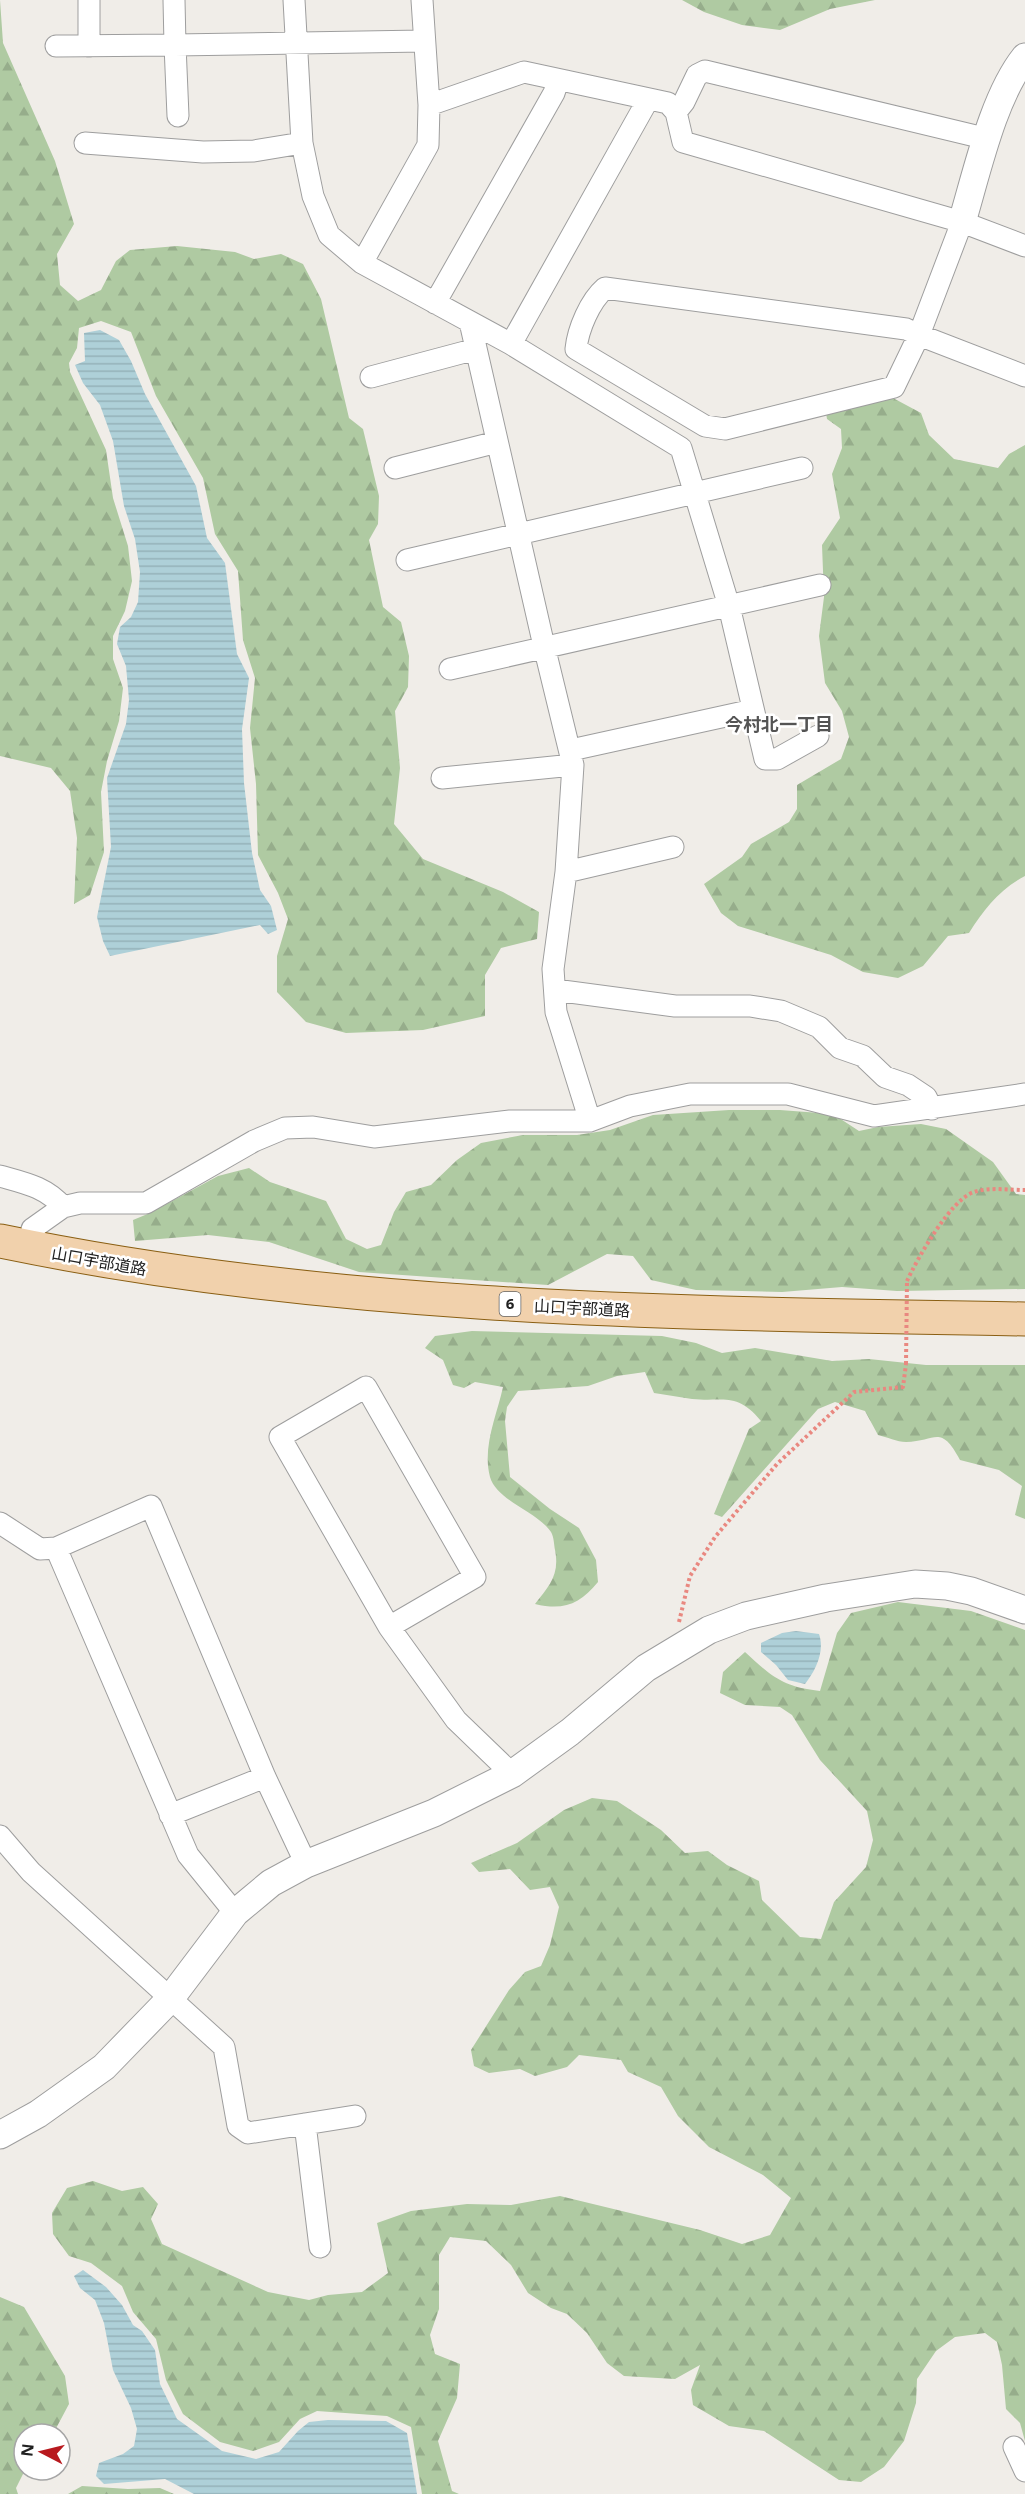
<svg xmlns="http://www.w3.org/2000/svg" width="1025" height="2494" font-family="'Noto Sans','Noto Sans JP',sans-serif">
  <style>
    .forest { fill: url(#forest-firs) }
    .water { fill: url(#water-rules) }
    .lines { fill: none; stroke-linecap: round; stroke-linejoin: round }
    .minor-casing { stroke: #9e9e9e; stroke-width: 23 }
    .tertiary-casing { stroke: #9e9e9e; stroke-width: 29 }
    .primary-casing { stroke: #8a5f13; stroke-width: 35 }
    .path { stroke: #e98880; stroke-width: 4; stroke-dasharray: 3 3; stroke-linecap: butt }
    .minor { stroke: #fff; stroke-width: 21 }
    .tertiary { stroke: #fff; stroke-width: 27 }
    .primary { stroke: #f1d1ac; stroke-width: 33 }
    .path-bridge { stroke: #e98880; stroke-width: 4; stroke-dasharray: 3 3; stroke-linecap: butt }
    .labels { text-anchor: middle; stroke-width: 5; stroke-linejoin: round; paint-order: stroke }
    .shield { fill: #fff; stroke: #646464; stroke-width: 1.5 }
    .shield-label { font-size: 15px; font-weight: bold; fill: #212121 }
    .street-label { font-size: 16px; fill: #212121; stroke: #fff }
    .neighbourhood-label { font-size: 18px; font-weight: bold; fill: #545454; stroke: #fff }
  </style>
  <defs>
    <pattern id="forest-firs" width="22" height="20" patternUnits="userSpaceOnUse" patternTransform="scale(1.5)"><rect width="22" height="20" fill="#afcaa2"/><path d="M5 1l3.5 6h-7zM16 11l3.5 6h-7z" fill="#96ad8b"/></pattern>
    <pattern id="water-rules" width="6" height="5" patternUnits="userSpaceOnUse" patternTransform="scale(1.5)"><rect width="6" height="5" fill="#aed0d8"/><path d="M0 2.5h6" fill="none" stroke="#95b2b9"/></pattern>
  </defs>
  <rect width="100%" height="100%" fill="#f0ede8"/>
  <path class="forest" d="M0,0l3,43 52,118 19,63 -17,30 3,31 18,16 23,-11 15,-29 14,-11 47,-4 58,6 19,7 27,-5 22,10 18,35 28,119 14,11 16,67 -1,28 -9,16 14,67 18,15 8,34 -1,31 -13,24 5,57 -6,56 29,35 80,33 36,20 -2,27 -36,9 -16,27v41l-62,14 -77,3 -40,-11 -29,-30v-36l11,-37 -10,-26 -20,-38 -2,-71 -6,-56 5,-50 -12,-38 -5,-69 -23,-37 -12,-56 -47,-82 -25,-64 -30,-11 -22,7 -2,20 -8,15 1,9 36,78 7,48 15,48 4,35 -7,30 -12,25v23l10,29 -4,33 -12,40 -6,31 3,60 -14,43 -16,9 3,-66 -7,-47 -19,-23 -51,-12z
    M682,0h193l-45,9 -50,21 -38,-5 -38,-13z
    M893,398l28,15 8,22 25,24 44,9 11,-14 16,-9v431c-25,13 -41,33 -56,57l-21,3 -25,30 -25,12 -35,-6 -32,-17 -93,-29 -17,-13 -17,-29 38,-27 9,-13 38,-22 8,-13v-24l44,-26 8,-22 -7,-26 -17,-28 -6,-47 5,-39 -2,-52 18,-27 -8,-44 10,-26 -1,-19 -14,-10 -1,-6z
    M729,1110h51l53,4 26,17 19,-4 43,-3 25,5 47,33 23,32 9,1v94l-128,2 -55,-4 -60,5 -86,-2 -45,-10 -18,-24 -26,-2 -59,31 -189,-13 -90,-30 -61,-7 -73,6 -2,-21 17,-7 68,-37 31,-8 21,14 56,19 20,38 21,10 14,-4 13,-33 12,-20 25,-7 26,-25 24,-17 42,-8h54l33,-5 43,-15z
    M472,1331l190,5 34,7 26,10 33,-5 77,13 37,-2 57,6h99v154l-10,-4 7,-29 -23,-16 -39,-10c-20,-37 -24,-18 -54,-18 -9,0 -19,-5 -28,-7l-13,-24 -30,-9 -17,7 -96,108 -8,-3 35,-85 12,-8c-24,-29 -37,-19 -69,-22 -13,-2 -25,-4 -38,-6l-9,-21 -28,4 -29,10 -70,5 -11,16 -2,14 5,56 40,32 29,19 17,32 2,22c-18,22 -34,29 -63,22 14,-18 25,-29 20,-54 -1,-5 -1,-13 -4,-18 -13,-20 -54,-31 -61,-55 -8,-30 7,-62 13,-90l-28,-5 -11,6 -11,-3 -10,-25 -18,-12 10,-12z
    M898,1602l73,9 54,19v811l-5,-18 -14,-14 -4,-44 -5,-23 -12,-9 -30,4 -19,14 -19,28 -1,24 -12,38 -20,26 -23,15 -22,-2 -75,-49 -35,-5 -36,-21 -2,-15 9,-25 -25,14 -51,-3 -17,-13 -20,-30 -20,-19 -16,-6 -23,-15 -17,-28 -25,-24 -36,-4 -11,18v54l-9,26 5,19 25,10 -3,34 -19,43 14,50 7,3h-37l-11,-67 -24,-11 -70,-5 -17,8 -21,23 -26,9 -33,-9 -37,-28 -17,-34 -10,-41 -23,-27 -11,-26 -31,-23 -22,-7 -16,-22 -1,-21 15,-25 26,-7 29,10 21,-4 15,17 -7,15 11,25 106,48 41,8 19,-5 34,-3 26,-19 -11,-50 34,-12 56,-7 44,1 49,-9 140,34 42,14 28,-9 21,-37 -28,-23 -54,-28 -31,-31 -17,-29 -33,-15 -7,-12 -42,-5 -12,12 -32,9 -15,-7 -31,4 -15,-7 -3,-16 38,-60 16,-18 16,-6 9,-21 9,-38 -9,-20 -20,3 -20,-21 -31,3 -8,-9 46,-20 47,-33 28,-12 25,3 44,29 24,23 23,-2 19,14 32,16 3,19 38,37 21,2 13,-37 32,-35 7,-27 -6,-29 -47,-51 -28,-45 -12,-8 -35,-2 -25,-12 3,-21 22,-20c27,25 38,35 75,39l17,-58 14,-20z
    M0,2297l24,10 41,69 4,28 -16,30h-29l1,36 -9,18 2,6h-18z
    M82,2486l46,3 32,-1 14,6h-106z"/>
  <path class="water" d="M100,330l19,10 12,21 14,33 51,92 11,52 18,25 12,91 12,24 -7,51 2,54 8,70 8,37 11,16 6,24 -9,4 -8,-9 -150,31 -7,-15 -6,-24 14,-70 -4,-69 19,-54 3,-24 -3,-34 -9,-22 3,-17 11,-10 7,-15 2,-30 -5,-33 -11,-33 -11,-65 -13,-36 -17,-22 -8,-18 10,-4 -1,-28z
    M796,1631l23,3c6,17 -3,36 -14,50l-17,-4 -12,-15 -15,-13v-9l21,-10z
    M83,2270l23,17 16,18 11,20 9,6 13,19 5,34 17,35 45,32 34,8 23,-7 19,-21 11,-9 19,-2 58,1 21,12 10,61h-223l-29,-15 -61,5 -8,-8 3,-13 24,-9 11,-8 3,-17 -6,-21 -18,-38 -9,-47 -9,-23 -15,-12 -6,-12z"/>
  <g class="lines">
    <g class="minor-casing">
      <path id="minor" d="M89,0v46
        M174,0l1,45 248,-4
        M294,0l8,143 11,53 16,39 33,28 149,81 170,104 48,158 36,153h12l41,-23
        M56,46l119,-1 3,71
        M429,105l95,-33 144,31 8,9 7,30 279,80 63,24
        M676,112l8,-10 13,-27 8,-4 283,68
        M85,143l118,9 51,-1 48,-8
        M962,222l-43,113 -25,52 -169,42 -20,-3 -129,-77c2,-20 14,-48 29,-61l301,41 13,6 106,41
        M362,263l66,-118 1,-40 -7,-105
        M435,303l119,-210 4,-12
        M470,322l74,324 29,119 -7,107 -13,97 3,43 34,109
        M511,344l134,-239 2,-6
        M371,377l105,-28
        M395,468l102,-26
        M407,560l395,-92
        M450,669l370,-84
        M571,750l182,-40
        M442,778l131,-13
        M566,872l107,-25
        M555,990l120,16h75l31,5 38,16 21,21 23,8 22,21 23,8 18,12 6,12
        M0,1176c25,7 46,11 63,31
        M32,1229l31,-22 17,-4h66l108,-62 31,-13 28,-1 61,10 136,-16h80l40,-15 60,-12h98l86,22 151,-22
        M366,1387l109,190 -86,50 -109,-190z
        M0,1523l40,26 16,-1 95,-42 114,271 41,87
        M56,1548l132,307 47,58
        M389,1627l67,93 56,54
        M170,1815l95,-38
        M0,1836l31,36 193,175 14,79 10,7 107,-17
        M305,2124l15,123
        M1014,2447l11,24"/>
    </g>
    <g class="tertiary-casing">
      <path id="tertiary" d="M962,222c15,-50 31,-125 63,-165
        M0,2135l38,-21 66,-47 66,-68 65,-86 36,-30 35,-19 128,-51 78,-39 58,-42 76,-64 63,-38 37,-14 80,-18 89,-14 32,2 24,5 54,19"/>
    </g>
    <g class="primary-casing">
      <path id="primary" d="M0,1241c337,70 682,72 1025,78"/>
    </g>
    <path class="path" d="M907,1281c10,-22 44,-82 67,-89 15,-5 35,-2 51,-2
      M679,1622l11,-46 25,-39 62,-73 77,-72 49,-5 3,-23"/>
    <use href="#minor" class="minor"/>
    <use href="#tertiary" class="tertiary"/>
    <use href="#primary" class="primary"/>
    <path class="path-bridge" d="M906,1364l1,-83"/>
  </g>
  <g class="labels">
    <rect class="shield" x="499.5" y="1292" width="21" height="24" rx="4.5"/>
    <g class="shield-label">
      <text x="510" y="1309">6</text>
    </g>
    <g class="street-label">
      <text transform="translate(99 1261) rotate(10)" y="6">山口宇部道路</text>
      <text transform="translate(582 1308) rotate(3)" y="6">山口宇部道路</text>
    </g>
    <g class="neighbourhood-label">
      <text x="779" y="731">今村北一丁目</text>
    </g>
  </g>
  <g transform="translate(42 2452) rotate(277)"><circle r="28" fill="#ffffff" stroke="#a6a6a6" stroke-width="1.5"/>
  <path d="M0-4.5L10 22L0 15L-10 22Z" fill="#b8191e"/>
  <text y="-9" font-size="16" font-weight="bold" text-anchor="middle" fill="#212121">N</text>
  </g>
</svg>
